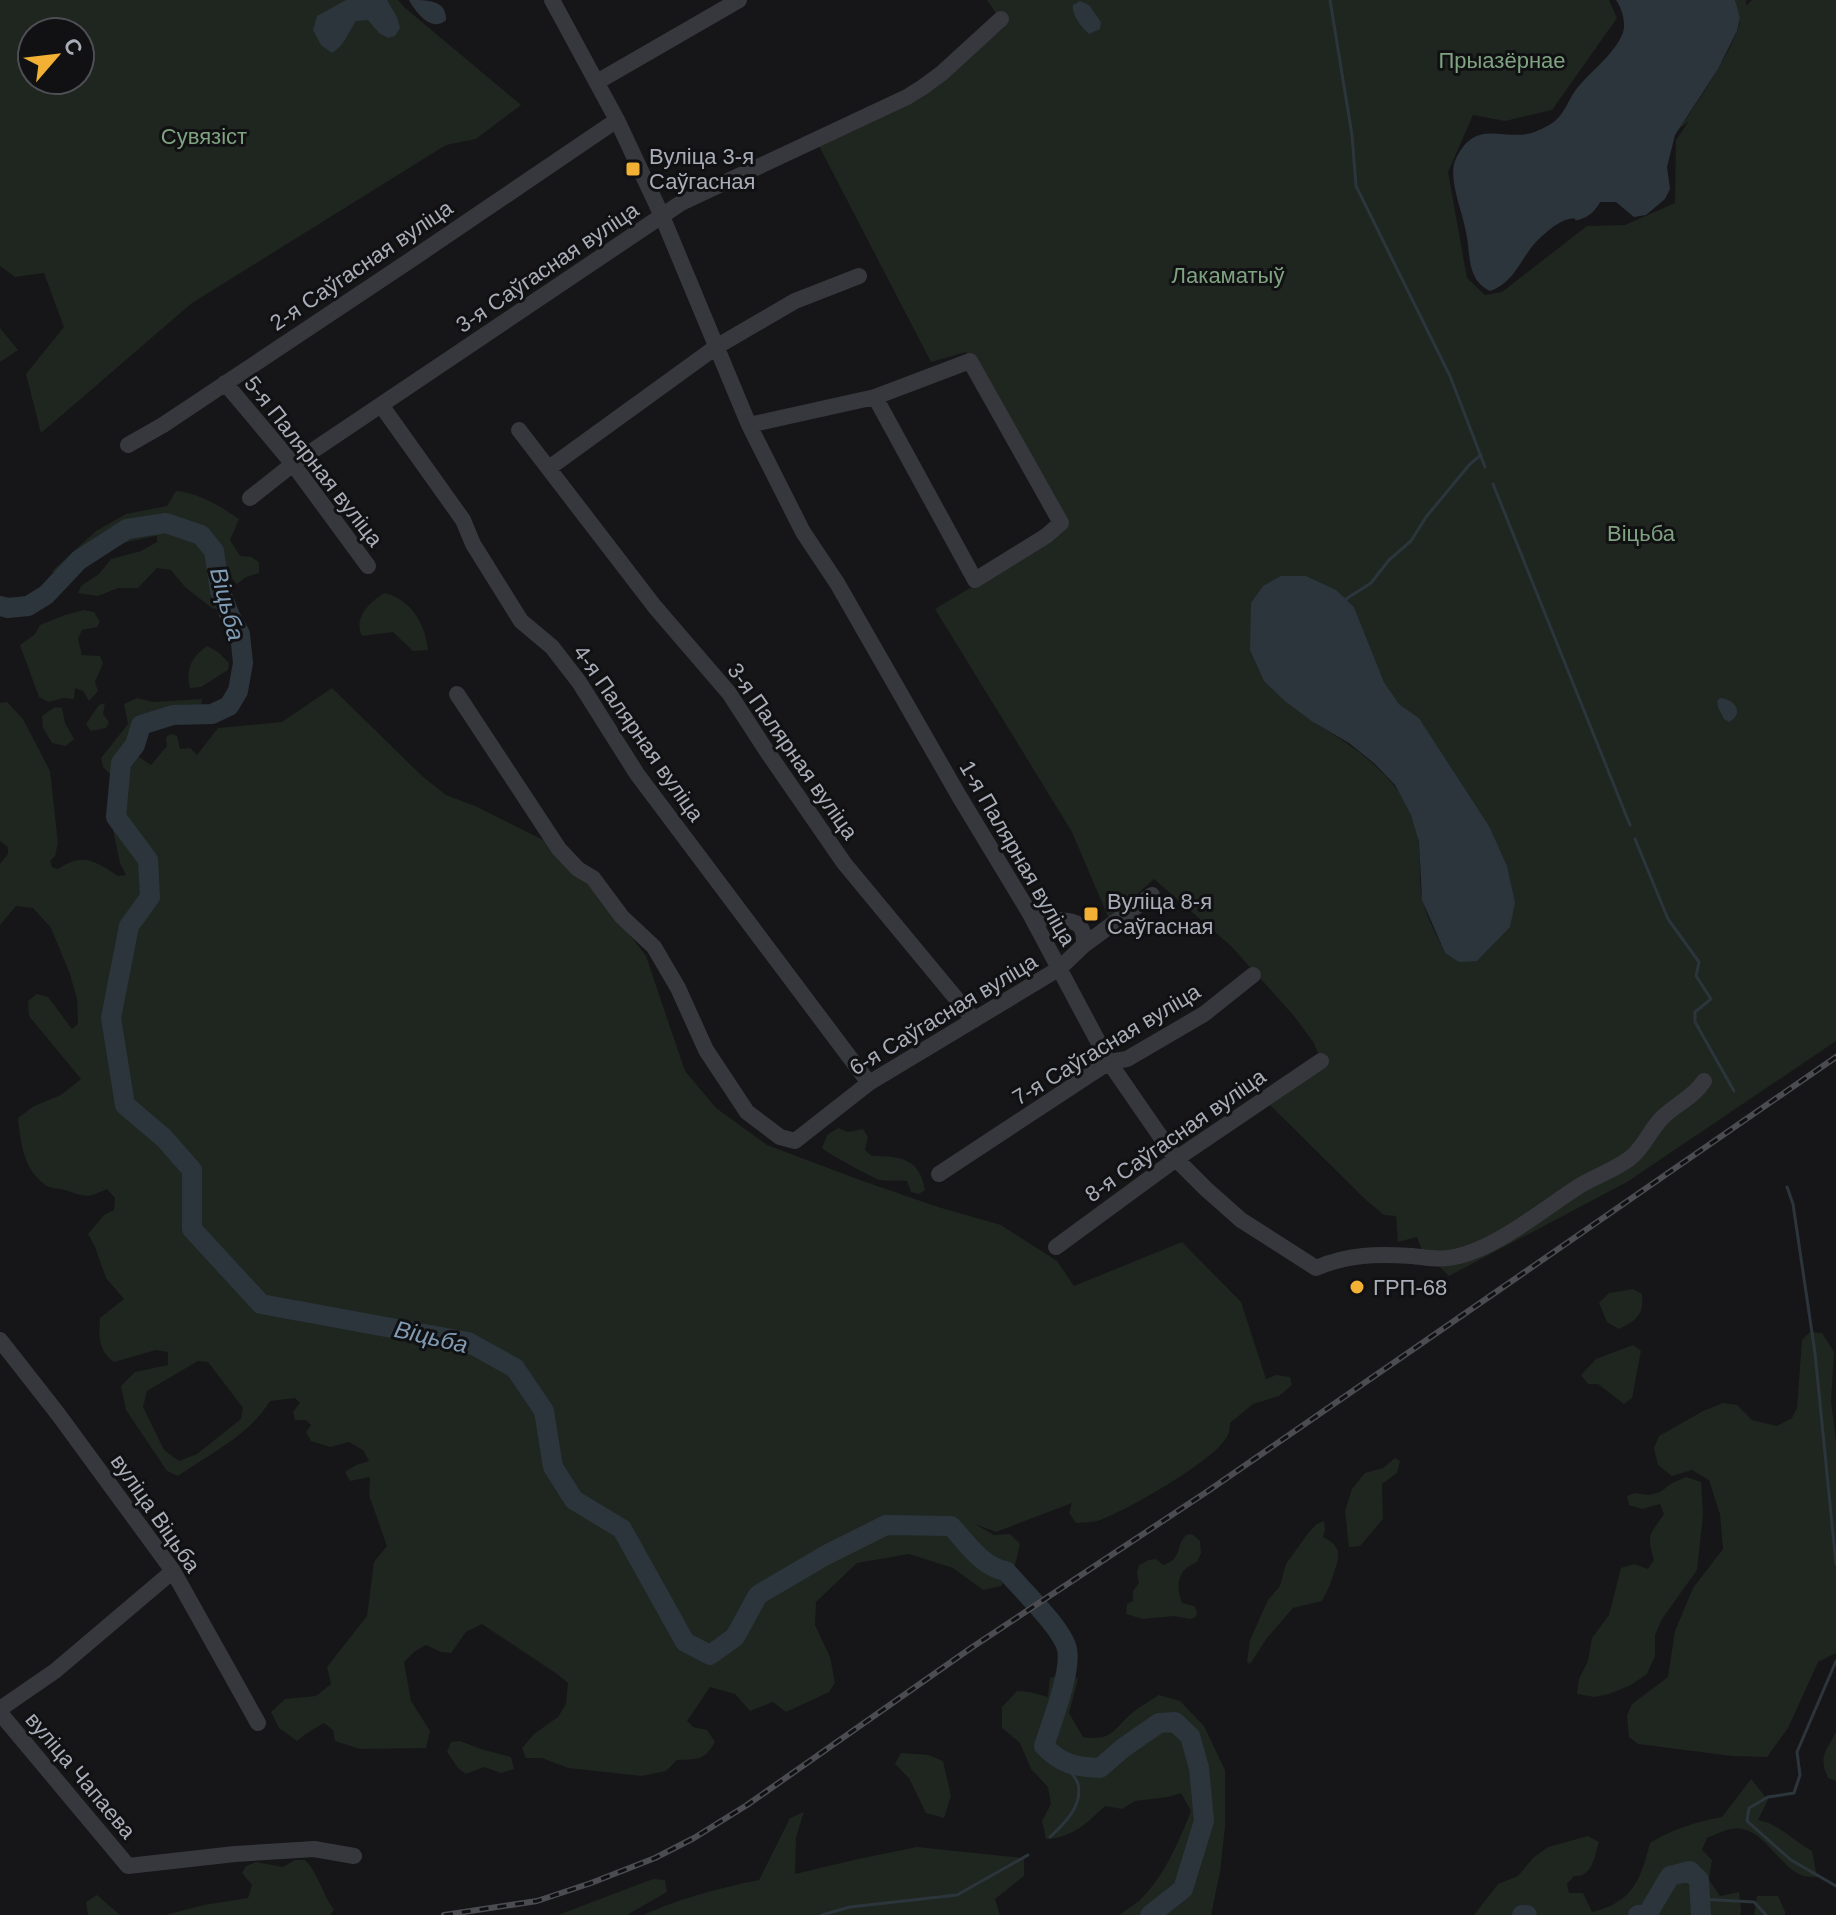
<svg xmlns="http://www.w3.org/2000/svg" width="1836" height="1915" font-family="Helvetica,sans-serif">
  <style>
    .green { fill: #1e261f; fill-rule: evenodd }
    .water { fill: #2c353c }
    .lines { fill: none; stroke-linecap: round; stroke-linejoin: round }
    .stream { stroke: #2c353c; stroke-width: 3 }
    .river { stroke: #2c353c; stroke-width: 20 }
    .minor { stroke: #37383d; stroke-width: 16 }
    .rail-casing { stroke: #4a4c52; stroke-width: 6 }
    .rail { stroke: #111113; stroke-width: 3; stroke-dasharray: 9; stroke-linecap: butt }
    .poi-dot { fill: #f2b134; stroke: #111113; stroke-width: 3 }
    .labels { text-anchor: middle; stroke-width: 6; stroke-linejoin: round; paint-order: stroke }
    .park-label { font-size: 22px; fill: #7fa381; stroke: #111113 }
    .poi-label { font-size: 22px; fill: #a8adb8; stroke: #111113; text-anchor: start }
    .street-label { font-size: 22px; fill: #a8adb8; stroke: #111113 }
    .water-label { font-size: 24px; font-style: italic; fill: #7f9bb3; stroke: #111113 }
  </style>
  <rect width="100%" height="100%" fill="#161618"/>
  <path class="green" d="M0,0h398l6,7 117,98 -45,34 -30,6 -254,158 -151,130 -15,-59 38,-47 -20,-54 -29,4 -15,-11zM32,32h48v48h-48z
    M987,0h622l8,18 -65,92 -47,11 -32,-6 -25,57 19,106 18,17 17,-3 85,-66 38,-1 50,-22 1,-63 13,-19 -9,7c13,-20 61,-89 60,-110 -1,-6 -5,-12 -5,-18h11v6l6,-6h84v1041l-209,141 -178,94 -21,-21 -5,-2 -6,-16 -19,5 -2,-26 -12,-1 -18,-15 -97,-96 54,-37 -9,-24 -20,-27 -63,-70 -77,-67 -45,40 -37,-87 -137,-223 127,-76v-17l-96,-164 -35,10 -113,-218 108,-50 79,-67zM1354,607l30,75 15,22 20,14 70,108 3,118 -15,17 -32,-8c-8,-17 -18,-35 -22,-52 -5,-18 -2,-38 -4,-56 -7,-61 -59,-95 -106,-123z
    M0,328l18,22 -18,12z
    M176,491c23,2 44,15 63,28l-9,21 10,16 11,1 8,5v11l-13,4 -9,7 -13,-14 -10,-27 -14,-14 -30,-9 -37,1 -37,20 -35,30 -10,1 45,-41 30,-17 41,-8z
    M150,529l35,5 21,13 14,60 -7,2 -28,-22 -14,-17 -14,-2 -19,20h-20l-20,8 -20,-3 3,-7 18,-12 12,-15 30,-8 16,-9v-6c-14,1 -34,10 -47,6l18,-9z
    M384,593c27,6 41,30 44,57l-15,1 -20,-19 -31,4c-9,-18 7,-33 22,-43z
    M84,610l10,2 6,10 -3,5 -15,3 -4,9 4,16 18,1 3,7 -8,19 3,9 -9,10 -6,-10 -8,-3 -1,11 -11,-1 -14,4 -10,-5 -19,-52 15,-11 5,-9 25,-10z
    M207,646l11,6 11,11 -1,7 -27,17 -11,1c-5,-19 2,-31 17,-42z
    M332,688l90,88 24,19 29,11 70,35 50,48 51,67 39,115 31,37 51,37 93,35 78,27 63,18 56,36 17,25 108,-44 59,60 25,77 10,-4 14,2 2,8 -13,11 -26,8 -23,19c0,6 -1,12 -5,17 -16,23 -97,70 -125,80 -7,3 -16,2 -24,3l-7,-10 3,-10 -76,29 -21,-8 19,11 16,-1 10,10 -5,21 -14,21 -18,4 -30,-22 -44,-14 -52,9 -41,39 -1,23 15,32 5,26 -6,9 -43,20 -13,-10 -23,9 -15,-17 -25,-7 -23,34 6,6 14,3 8,12c-11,19 -17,17 -38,18l-11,11 -24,5 -74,-8 -26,-10h-16l-4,-10 12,-14 24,-17 8,-13 2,-21 -11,-9 -75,-50 -16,8 -15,21 -10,-1 -15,-7 -12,7 -10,10 7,39 19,30 -4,17 -66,1 -25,-8 -2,-11 -9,-7 -17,10 -10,8 -18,-13 -8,-16 14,-13 31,-3 15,-12 -4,-17 40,-51 7,-54 13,-16 -18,-51 1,-18 -20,4 -5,-9 11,-7 13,-4 -6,-11 -14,-8 -19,5 -19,-6 -5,-9 5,-7 -5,-5h-11l-2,-8 7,-9 -5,-5 -25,3c-21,35 -60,52 -92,75l-11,-5 -41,-61 -5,-24 14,-14 33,-7v-13l-12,-2 -42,12c-16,-11 -15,-26 -14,-44l24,-19 -18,-21 -11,-31 -7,-13 16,-19 10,-5 1,-12 -8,-9c-22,10 -20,8 -42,1 -6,-2 -13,-1 -18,-4 -24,-16 -26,-42 -29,-68l16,-12 27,-11 20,-16 -52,-63 -1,-15 9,-7 11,3 24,32 6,-5 -1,-25 -7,-25 -19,-46 -18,-20 -17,-2 -16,19v-61l8,-10v-7l-8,-6v-138l7,-1 16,17 27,52 8,72 -3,13 -5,5 2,6 6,2c25,-17 37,-8 60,7l8,-1 -6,-12 -12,-56 2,-33 -7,-7 -2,-9 27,-34 -4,-20 13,-6 16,4 49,-3 -2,12 -55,19 -6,12 -3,13 15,10 16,-19 -1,-9 5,-3 6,2 3,13 10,-1 7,7 21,-27 64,-6zM198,1361l10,1 35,46 -2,11 -44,35 -18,7 -15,-11 -21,-43 4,-16z
    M105,703l-2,11 6,8 -3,6 -15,3 -5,-7 13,-19z
    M55,707l7,1 3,15 9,16 -8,7 -14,-3 -9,-15 -1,-12z
    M838,1128l10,4 15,-3 5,8 -3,13 7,6c29,0 48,3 53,34l-6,4 -8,-2 -4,-11c-9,-1 -18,0 -27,-1 -5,-1 -53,-27 -58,-32l5,-13z
    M1633,1289l9,5c2,21 -5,26 -23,35l-12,-7 -8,-19 10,-10z
    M1810,1332l12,1 12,19 -3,49 5,40v212l-18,9 -30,66 -21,29 -35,-1 -94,-12 -9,-7 -2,-22 5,-11 36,-27 7,-46 18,-43 30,-39 -3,-35 -11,-34 -17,-10 -20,6 -14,-11 -4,-17 5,-12 44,-25 20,-8 14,2 15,15 25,6 15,-8 5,-10 5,-68z
    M1633,1345l8,6 -9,47 -8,6 -26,-20h-10l-7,-9 15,-16z
    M1395,1458l5,3 -3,12 -15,11 1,35 -23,27 -11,1 -4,-36 7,-22 13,-16 18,-5z
    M1686,1477l15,5 2,33 -6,55 -35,49 -7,16v21l-8,18 -16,11 -22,9 -15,3 -17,-3 2,-15 9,-18 4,-23 17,-23 12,-47 13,-4 14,5 6,-9c-8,-28 -4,-24 10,-46l-4,-10 -18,5 -13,-4 -2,-9 8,-3 14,2 11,-3 12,-9z
    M1324,1521l1,8 -2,8c21,10 16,21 10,39 -3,9 -6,16 -11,25l-29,7 -26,30 -17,26 -3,-2 3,-22 18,-40 12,-14 6,-22 23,-32 8,-8z
    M1192,1534l8,7 1,12 -4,9c-19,7 -22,23 -15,41l12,3 3,5 -1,6 -6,2 -16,-3 -31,3 -17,-5 1,-10 6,-3v-10l6,-8 -2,-10 2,-8 10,-5 7,-1 7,6c20,-6 11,-17 23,-30z
    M1070,1673l8,6 -9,34 14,24c29,4 29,-6 49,-24 8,-7 18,-12 27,-18l21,6 24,25 21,44v57l-5,45 -9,43h-92c7,-5 15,-10 21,-15 24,-23 39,-59 51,-89l-10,-18 -13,4 -33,4 -13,8 -17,-3c-18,17 -33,32 -59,33l-4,-18 9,-17 -3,-17 -17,-18 -11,-26 -18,-15v-21l15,-16 13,1 18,5 2,-19z
    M1836,1732v49l-8,-3c-10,-21 -2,-27 8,-46z
    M460,1741l21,8 30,8 3,12 -13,4 -17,-6 -18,7 -8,-6 -11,-16 4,-10z
    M901,1753l27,2 15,6 8,35 -7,22 -18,-5 -17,-35 -14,-14z
    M1751,1779l17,21 -10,20c21,4 36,21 54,31l5,26c-6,0 -13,0 -18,-3 -23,-11 -38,-51 -68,-45 -7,1 -16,6 -24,9l-5,12 10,10 -3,20 11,16 19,-4 2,19 -1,4h-266l24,-31 20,-8 15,-18 15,-11 40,-11 11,6c-5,15 -6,35 -25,34l-7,8 2,9h14l9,19c41,-10 48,-31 58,-69 22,-14 46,-21 72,-26z
    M804,1812l-8,25 -1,37 63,-15 59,-12 107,11v18l-29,23 5,16h-357c41,-18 73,-26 116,-35l31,-62z
    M295,1860h10c14,14 17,34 29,50l-4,5h-165l39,-10 44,-7 4,-13 -10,-12 4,-7 10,-4 27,5z
    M653,1879l12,1 2,12 -40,23h-69z
    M97,1895l23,20h-32l-2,-13z
    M1757,1896h21l7,16v3h-31z"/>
  <path class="water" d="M346,0h41l10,17 3,11 -5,8 -7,2 -9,-5 -11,-13 -12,1c-8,12 -12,25 -24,32l-11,-8 -8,-15 4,-14z
    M409,0c18,0 38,0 37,20 -14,13 -30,-7 -37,-20z
    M1616,0h119l5,18 -3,13 -19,38 -43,66 -8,32 3,22 -5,10 -19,16 -12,2 -18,-15h-16c-4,8 -10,14 -19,17 -11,4 0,-2 -12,0 -10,2 -20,11 -27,17 -21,18 -25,46 -52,55 -24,-12 -19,-36 -24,-59 -3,-19 -18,-53 -11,-71 21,-48 52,-15 84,-31 5,-2 12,-6 16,-9 10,-9 13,-20 20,-30 14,-19 37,-34 47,-56 5,-11 0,-26 -6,-35z
    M1080,1l9,4 12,17 -1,7 -11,5c-7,-6 -18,-20 -16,-29z
    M1281,576h25l30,14 18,17 30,75 15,22 20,14 70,108 18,40 8,36 -5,25 -33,34 -18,1 -14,-9 -23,-53 -3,-58 -8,-27 -16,-30 -20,-21 -26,-21 -36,-21 -27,-20 -22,-21 -14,-31 1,-47 12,-17z
    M1720,698c15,1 25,15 9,24l-5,-3 -6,-12 -1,-6z"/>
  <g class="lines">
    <path class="stream" d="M1330,0l22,135 4,51 94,190 35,91
      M1493,484l137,341
      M1346,599l25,-16 18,-23 22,-19 15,-24 44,-53 11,-9
      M1635,839l33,80 31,43 -3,14 15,23 -16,13v10l39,69
      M1787,1187l6,17 22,149 21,211
      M1836,1661l-39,91 3,23 -6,18 -26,4 -19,11 -2,13 44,39 45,26
      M1050,1837c14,-13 33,-31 28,-53 -2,-7 -11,-16 -15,-23
      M1699,1899l55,3 12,13
      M822,1915l28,-8 107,-12 71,-40"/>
    <path class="river" d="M0,606l8,2 20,-2 18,-11 33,-35 48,-31 39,-6 35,12 13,16 6,40 10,25 10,18 3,29 -5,28 -9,15 -17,8 -39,1 -32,10 -6,20 -14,18 -5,54 32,43 2,37 -21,29 -18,92 14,87 39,33 28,32v59l69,75 207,38 47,26 29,43 9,56 21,33 48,29 63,113 25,13 25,-18 23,-42 68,-40 60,-30 65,1c16,17 31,41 55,45 16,19 56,57 61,78 5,22 -16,75 -23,97 17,18 31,21 56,22l23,-20 36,-25 16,-1 15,14 9,32 5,53 -21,68 -33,26
      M1522,1915h5
      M1638,1915l10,-2 22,-37 20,-5 9,9 2,35"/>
    <path class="minor" d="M552,0l65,120 45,96 87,209 54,107 34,51 122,213 70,116 80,150 67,97 30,30 35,31 75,48c32,-14 61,-14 96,-12 11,1 25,4 36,2 44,-5 96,-50 133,-73 15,-9 33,-15 48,-26 15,-11 21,-30 34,-42 13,-13 31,-20 41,-36
      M597,82l142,-82
      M225,383l68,81 75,102
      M381,405l82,115 10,24 48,77 31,26 27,35 58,92 232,309
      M749,425l126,-28 95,-36 91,162 -15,13 -71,44 -100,-183
      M519,430l136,177 74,86 37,57 78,113 130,157
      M128,445l35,-20 258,-172 196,-133
      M549,468l167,-121 79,-46 64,-25
      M250,498l43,-34 388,-261 226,-106 16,-10 19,-14 59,-54
      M457,694l102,155 19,20 15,9 29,39 32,30 24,41 28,62 41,62 33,25 15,4 74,-58 191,-115 24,-23 68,-50
      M1029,912c6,2 13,5 19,6 22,5 37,-2 36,27
      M939,1174l170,-112 18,-3 77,-45 49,-39
      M1056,1247l120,-88 145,-98
      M0,1340l58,74 115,157 85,152
      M0,1709l55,-38 118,-100
      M0,1713l128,153 107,-12 79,-5 40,7"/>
    <g class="rail-casing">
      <path id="rail" d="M444,1915l93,-14 54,-18 64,-25 39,-20 53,-33 224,-157 237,-157 628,-434"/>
    </g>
    <use href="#rail" class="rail"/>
  </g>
  <g class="poi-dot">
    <rect x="625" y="161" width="16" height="16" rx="4"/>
    <rect x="1083" y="906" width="16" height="16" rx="4"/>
    <circle cx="1357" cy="1287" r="8"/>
  </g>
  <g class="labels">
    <g class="park-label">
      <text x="1502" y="68">Прыазёрнае</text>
      <text x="204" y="144">Сувязіст</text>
      <text x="1228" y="283">Лакаматыў</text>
      <text x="1641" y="541">Віцьба</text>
    </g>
    <g class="poi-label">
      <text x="649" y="164">Вуліца 3-я<tspan x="649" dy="25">Саўгасная</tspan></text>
      <text x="1107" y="909">Вуліца 8-я<tspan x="1107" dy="25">Саўгасная</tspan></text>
      <text x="1373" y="1295">ГРП-68</text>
    </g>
    <g class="street-label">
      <text transform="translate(361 265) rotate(-34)" y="8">2-я Саўгасная вуліца</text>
      <text transform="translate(547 267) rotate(-34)" y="8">3-я Саўгасная вуліца</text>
      <text transform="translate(314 461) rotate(52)" y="8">5-я Палярная вуліца</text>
      <text transform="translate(639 733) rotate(55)" y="8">4-я Палярная вуліца</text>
      <text transform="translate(793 751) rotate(55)" y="8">3-я Палярная вуліца</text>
      <text transform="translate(1018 853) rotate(60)" y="8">1-я Палярная вуліца</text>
      <text transform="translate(943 1014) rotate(-31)" y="8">6-я Саўгасная вуліца</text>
      <text transform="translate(1106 1044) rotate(-31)" y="8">7-я Саўгасная вуліца</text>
      <text transform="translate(1175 1135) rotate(-35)" y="8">8-я Саўгасная вуліца</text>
      <text transform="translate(156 1513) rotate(55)" y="8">вуліца Віцьба</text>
      <text transform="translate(81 1775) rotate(50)" y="8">вуліца Чапаева</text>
    </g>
    <g class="water-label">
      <text transform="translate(227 604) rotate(75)" y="8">Віцьба</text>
      <text transform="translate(431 1337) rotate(13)" y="8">Віцьба</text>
    </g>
  </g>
  <g transform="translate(56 56) rotate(62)"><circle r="38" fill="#111113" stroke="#4d4f55" stroke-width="2"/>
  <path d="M0-6L14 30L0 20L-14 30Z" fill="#f2b134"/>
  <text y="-12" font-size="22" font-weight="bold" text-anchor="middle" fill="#a8adb8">С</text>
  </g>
</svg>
